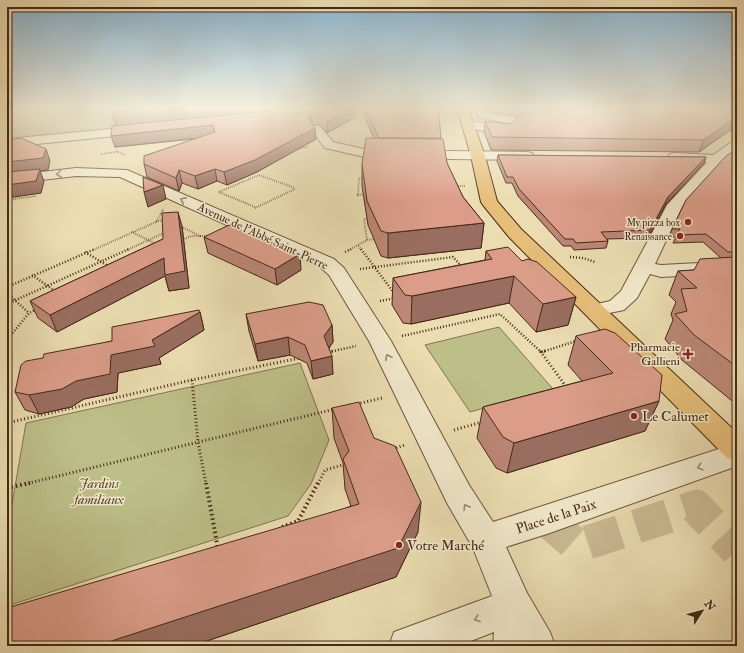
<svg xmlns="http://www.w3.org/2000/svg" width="744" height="653" font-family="'IM FELL Double Pica',serif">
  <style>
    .green { fill: #bdbf88; stroke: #817450 }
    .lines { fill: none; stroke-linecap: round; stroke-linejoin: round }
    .minor-tunnel { stroke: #cab992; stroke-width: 34; stroke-dasharray: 34 17; stroke-linecap: butt }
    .minor-casing { stroke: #6e563e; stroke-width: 2 }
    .major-casing { stroke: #452917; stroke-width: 2 }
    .path-far4 { stroke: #452917; stroke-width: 1.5; stroke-dasharray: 0.5 1; stroke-linecap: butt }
    .path-far3 { stroke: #452917; stroke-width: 2; stroke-dasharray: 0.5 1.5; stroke-linecap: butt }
    .path-far2 { stroke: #452917; stroke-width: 2.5; stroke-dasharray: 1 2; stroke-linecap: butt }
    .path-far1 { stroke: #452917; stroke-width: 3; stroke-dasharray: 1 2.5; stroke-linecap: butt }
    .path { stroke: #452917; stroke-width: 4; stroke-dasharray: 1.5 3; stroke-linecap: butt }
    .minor { fill: #f2e9cc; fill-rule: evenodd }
    .major { fill: #e6be78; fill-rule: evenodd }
    .wall { fill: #bc8776; stroke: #452917 }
    .shaded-wall { fill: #996e60; stroke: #452917 }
    .building { fill: #db9d89; stroke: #452917 }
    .oneway { stroke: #9c8972 }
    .poi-dot { fill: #8f2418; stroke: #f2e9cc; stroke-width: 1.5 }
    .labels { text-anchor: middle; stroke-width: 3; stroke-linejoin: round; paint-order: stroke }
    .far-poi-label { font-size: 10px; fill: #452917; stroke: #f2e9cc; text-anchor: end }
    .street-label { font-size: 12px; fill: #452917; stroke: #f2e9cc }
    .poi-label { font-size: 12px; fill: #452917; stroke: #f2e9cc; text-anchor: end }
    .near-poi-label { font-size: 14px; fill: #452917; stroke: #f2e9cc; text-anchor: start }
    .near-park-label { font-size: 14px; font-style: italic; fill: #5d472e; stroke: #f2e9cc }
    .near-street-label { font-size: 14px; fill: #452917; stroke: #f2e9cc }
  </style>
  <rect width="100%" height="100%" fill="#ebddb1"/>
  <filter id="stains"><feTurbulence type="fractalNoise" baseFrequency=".005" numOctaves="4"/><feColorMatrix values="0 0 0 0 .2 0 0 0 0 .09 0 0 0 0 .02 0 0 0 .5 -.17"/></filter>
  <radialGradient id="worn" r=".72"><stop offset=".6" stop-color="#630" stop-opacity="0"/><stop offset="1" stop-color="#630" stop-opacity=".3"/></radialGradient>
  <path class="green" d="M7,108h315l-315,32z
    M499,327l54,62 -83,23 -45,-67z
    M300,363l29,77 -18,44 -23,32 -281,90v-73l19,-110z"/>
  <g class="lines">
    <path class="minor-tunnel" d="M547,520l30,26 119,-39 41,43"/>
    <g class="minor-casing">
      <path id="minor" d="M430,108h26l12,3 2,2 -6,3 -29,-5z
        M475,108h11l1,4 30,6 4,1 2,2 -13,12 -4,1 -42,-6 -2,-2 2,-2c13,-4 27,0 40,2l4,-3 -30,-6z
        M316,125l4,1 13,16 36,8 158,2 5,1 2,3 -2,3 -5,1 -158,-2 -44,-10 -15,-19 2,-3z
        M141,126l4,1 2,3 -2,3 -138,14v-8z
        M737,140v10l-16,13 -39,44 -27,57 6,1 76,-4v12l-76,4 -11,-3 -13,24 -13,12 -29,6 -7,-2 -4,-4 4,-4 22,-5 11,-10 46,-86 40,-43 -32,-1 -5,-1 -2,-3 2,-3 5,-1 38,2 20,-14z
        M76,168l51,2 207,89 10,9 47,73 78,144 24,37 244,-79v23l-190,68 -41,13 21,46 23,39 5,14h-62l1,-14 -36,14h-69l5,-14 98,-36 -19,-48 -26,-45 -78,-162 -40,-66 -9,-8 -200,-90 -44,-1 -69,8v-8z"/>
    </g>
    <g class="major-casing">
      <path id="major" d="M457,108h11l17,48 12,45 24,28 216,204v28l-10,-3 -218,-221 -26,-32 -2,-3 -10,-46z"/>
    </g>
    <path class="path-far4" d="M297,149l11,-2
      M116,151l9,4
      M101,154l15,-2"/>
    <path class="path-far3" d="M364,179l-5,-1 -1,17 7,-1
      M454,186h11
      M219,192l40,-17 36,13
      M219,192l36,15
      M7,200l29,-4
      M255,208l40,-19
      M163,210l-7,12 9,-3
      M180,226l20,10h-9l-11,5
      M132,232l24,12
      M200,236h9
      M367,240l-3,-21 6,-1
      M93,250l63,-28
      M127,250l39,-18
      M349,250l9,-5
      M361,250l-3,-5 9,-5 9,-1"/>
    <path class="path-far2" d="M361,249l33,44
      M85,252l23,14
      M345,252l6,-3
      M570,257l13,1 12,4
      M360,269l93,-12 9,10
      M32,275l23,16
      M7,287l88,-38
      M7,293l22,20
      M380,301l15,-3
      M7,304l122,-55
      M402,336l98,-22 41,38
      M7,340l22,-27 8,-4
      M329,352l27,-6
      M542,352l34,-11"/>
    <path class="path-far1" d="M540,351l1,1
      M545,351l-4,1 26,36
      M328,352l6,-1
      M192,380l6,62 8,42
      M357,404l25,-6
      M7,423l185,-43 108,-22
      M454,430l28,-8
      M393,449l12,-4
      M25,484l310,-75
      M318,484l7,-14 21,-6"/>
    <path class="path" d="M206,483l12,66
      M7,488l23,-5
      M282,527l16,-6 20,-38"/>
    <use href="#minor" class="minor"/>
    <use href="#major" class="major"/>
  </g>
  <path class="wall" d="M113,108h138v4l42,1 45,-5 17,9 -28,16 -7,-8h-7l3,14 -59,33 -30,13 -10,-4 -19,8 -16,-6 -3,8 -32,-14 -3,-13 51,-25 -80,8 1,-21 -4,-14z
    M364,108h74l3,31 6,24 16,34 21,26 -3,25 -93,10 -7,-2 -13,-31 -6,-39v-22l12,-26 -10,-22z
    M488,108h241l8,5v10l-1,3 -37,26 -208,-2 -7,-18 1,-11 23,3 4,-1 6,-6 -30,-6z
    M737,151v254l-55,-45 -17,-21 8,-19 -2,-6 5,-12 -7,-7 9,-24 16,-1 27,-12 -18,-16 -30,1 3,-6h-7l3,-8z
    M498,155l208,2 -2,6 -38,41 -18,34 -41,1 1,2 -2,7 -32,2 -3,-4h-8l-45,-50 -6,-13h-6l-9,-22z
    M182,226l7,62 -20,3 -4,-15 -108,56 -19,-14 -8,-17 133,-62z
    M204,237l97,33 -24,15 -69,-32z
    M486,251l36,10 54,36 -8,28 -32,7 -27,-29 -98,21 -8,-1 -11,-18 1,-27 92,-18z
    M200,312l4,18 -45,28 2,6 -43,9 -1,19 -33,7 -13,8 -32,7 -14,-4 -10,-18 28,-34 69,-17z
    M246,314l86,11 1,17 -4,6 4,26 -20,5 -6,-16 -17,-8 -32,6 -9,-30z
    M576,336l83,65 -14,30 -138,42 -11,-5 -19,-30 6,-31 99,-26 -14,-16z
    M332,408l42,30 44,94 -22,45 -204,69h-185l344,-140 -6,-17 -2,-26 -9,-25z"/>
  <path class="shaded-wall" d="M149,108h102v5l-135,14 -4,-15z
    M352,108h3v9l-28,16v-11z
    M311,114l1,11 -4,-7z
    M737,117v6l-1,3 -37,26 5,-12z
    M213,125l2,11 -100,11 -4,-11z
    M315,128l1,11 -59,33 -30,13 -3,-13z
    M46,149l4,12 -2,9 -8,1 4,10 -3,12 -34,5v-36z
    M706,157l-2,6 -38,41 -18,34 2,-8 18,-33z
    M215,169l2,12 -19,8 -3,-13z
    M179,170l3,13 -3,8 -3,-13z
    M163,185l3,14 -18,8 -4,-15z
    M178,212l4,14 7,62 -20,3 -4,-15 -108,56 -7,-17 114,-57z
    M484,223l-3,25 -93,10v-25z
    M300,254l1,16 -24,15 -2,-16z
    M514,276l-5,27 -98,21 1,-28z
    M576,297l-8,28 -32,7 7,-28z
    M200,312l4,18 -45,28 2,6 -43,9 -1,19 -33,7 -13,8 -32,7 -10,-19 82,-40 41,-15z
    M332,325l1,17 -8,11 -1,-17z
    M288,337l2,18 -32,6 -3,-17z
    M332,356l1,18 -20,5 -2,-18z
    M659,401l-14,30 -138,42 7,-30z
    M421,502l-3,30 -22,45 -204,69h-96z"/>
  <path class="building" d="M113,108h36l-37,4z
    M338,108h14l-25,14 -7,-8h-9l-3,4 7,10 -60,32 -31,12 -9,-3 -20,7 -16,-6 -3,8 -32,-14v-8l71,-24 -2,-7 -102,11 1,-10 177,-17 4,4z
    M365,108h73l3,30h-62z
    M525,108h204l8,5v4l-33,23 -212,-3 -7,-16 23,3 4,-1 14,-13z
    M21,138l25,11 -3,9 -36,4v-22z
    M366,138l77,1 4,24 16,34 21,26 -96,10 -7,-2 -14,-30 -5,-37z
    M733,151h4v101h-9l-22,-18 -30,1 4,-6h-8l14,-29 39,-43z
    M498,155l208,2 -38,40 -18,33 -49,2 7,9 -32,2 -3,-4h-8l-46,-50 -6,-12h-6z
    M40,169l-4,12 -29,4v-13z
    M143,177l20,8 -19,7z
    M178,212l7,59 -20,4 -1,-17 -114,57 -20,-14 133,-62 -1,-26z
    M229,225l71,29 -25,15 -71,-32z
    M508,247l14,14 6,-2 9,3 39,35 -33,7 -29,-28 -102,20 -7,-1 -12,-17 99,-19 -6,-8z
    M735,257l2,1v109l-43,-32 -19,-21 12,-3 -6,-22 16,-1 -19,-17 16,-1 6,-11z
    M309,302l14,3 9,20 -8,11 8,20 -21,5 -6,-16 -17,-8 -33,7 -9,-30z
    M199,310l1,2 -48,28 3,6 -44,9 -1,19 -34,7 -14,8 -33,6 -14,-3 6,-27 5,-4 17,-3 1,-4 68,-13v-14z
    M605,329l10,4 47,42 -3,26 -145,42 -11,-6 -20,-30 130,-34 -37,-37z
    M359,402l15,36 21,8 26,56 -23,46 -302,98h-89v-38l352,-104 -16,-45 6,-8 -17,-43z"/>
  <defs><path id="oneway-chevron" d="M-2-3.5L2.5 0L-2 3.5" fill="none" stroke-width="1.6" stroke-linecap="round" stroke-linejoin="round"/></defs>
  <g class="oneway">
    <use href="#oneway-chevron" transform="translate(59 174) rotate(174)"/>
    <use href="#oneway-chevron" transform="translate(183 200) rotate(-156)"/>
    <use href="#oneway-chevron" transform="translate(388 357) rotate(-117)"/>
    <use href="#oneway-chevron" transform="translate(700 467) rotate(163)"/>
    <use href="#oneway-chevron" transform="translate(466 507) rotate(-121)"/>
    <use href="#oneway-chevron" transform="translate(477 619) rotate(160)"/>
  </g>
  <linearGradient id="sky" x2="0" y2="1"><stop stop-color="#89b6d3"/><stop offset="0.54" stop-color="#f6f0dc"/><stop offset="1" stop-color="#f6f0dc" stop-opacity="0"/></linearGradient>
  <rect width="744" height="200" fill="url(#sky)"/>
  <g class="poi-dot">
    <circle cx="688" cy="222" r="4"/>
    <circle cx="680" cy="236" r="4"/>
    <path d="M686 348h4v4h4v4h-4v4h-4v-4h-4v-4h4z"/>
    <circle cx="634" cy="416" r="4"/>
    <circle cx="399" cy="545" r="4"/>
  </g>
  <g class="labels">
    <g class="far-poi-label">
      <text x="680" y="226">My pizza box</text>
      <text x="672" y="240">Renaissance</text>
    </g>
    <g class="street-label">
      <text transform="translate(263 236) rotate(25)" y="4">Avenue de l'Abbé Saint-Pierre</text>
    </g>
    <g class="poi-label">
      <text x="680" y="351">Pharmacie<tspan x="680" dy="14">Gallieni</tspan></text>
    </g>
    <g class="near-poi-label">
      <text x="642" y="421">Le Calumet</text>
      <text x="407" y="550">Votre Marché</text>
    </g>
    <g class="near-park-label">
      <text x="99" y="488">Jardins<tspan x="99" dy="16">familiaux</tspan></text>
    </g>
    <g class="near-street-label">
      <text transform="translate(556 516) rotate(-18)" y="5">Place de la Paix</text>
    </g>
  </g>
  <rect width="744" height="653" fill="none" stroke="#ebddb1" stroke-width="24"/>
  <rect x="8" y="8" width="728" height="637" fill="none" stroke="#452917" stroke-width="2"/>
  <rect x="12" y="12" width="720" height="629" fill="none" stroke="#452917"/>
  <g transform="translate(702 611) rotate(54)" stroke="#f2e9cc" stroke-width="3" paint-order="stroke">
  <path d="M0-3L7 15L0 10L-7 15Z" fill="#452917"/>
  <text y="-6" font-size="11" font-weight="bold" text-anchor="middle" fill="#452917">N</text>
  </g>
  <rect width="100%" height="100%" filter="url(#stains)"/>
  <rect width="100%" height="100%" fill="url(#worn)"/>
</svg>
